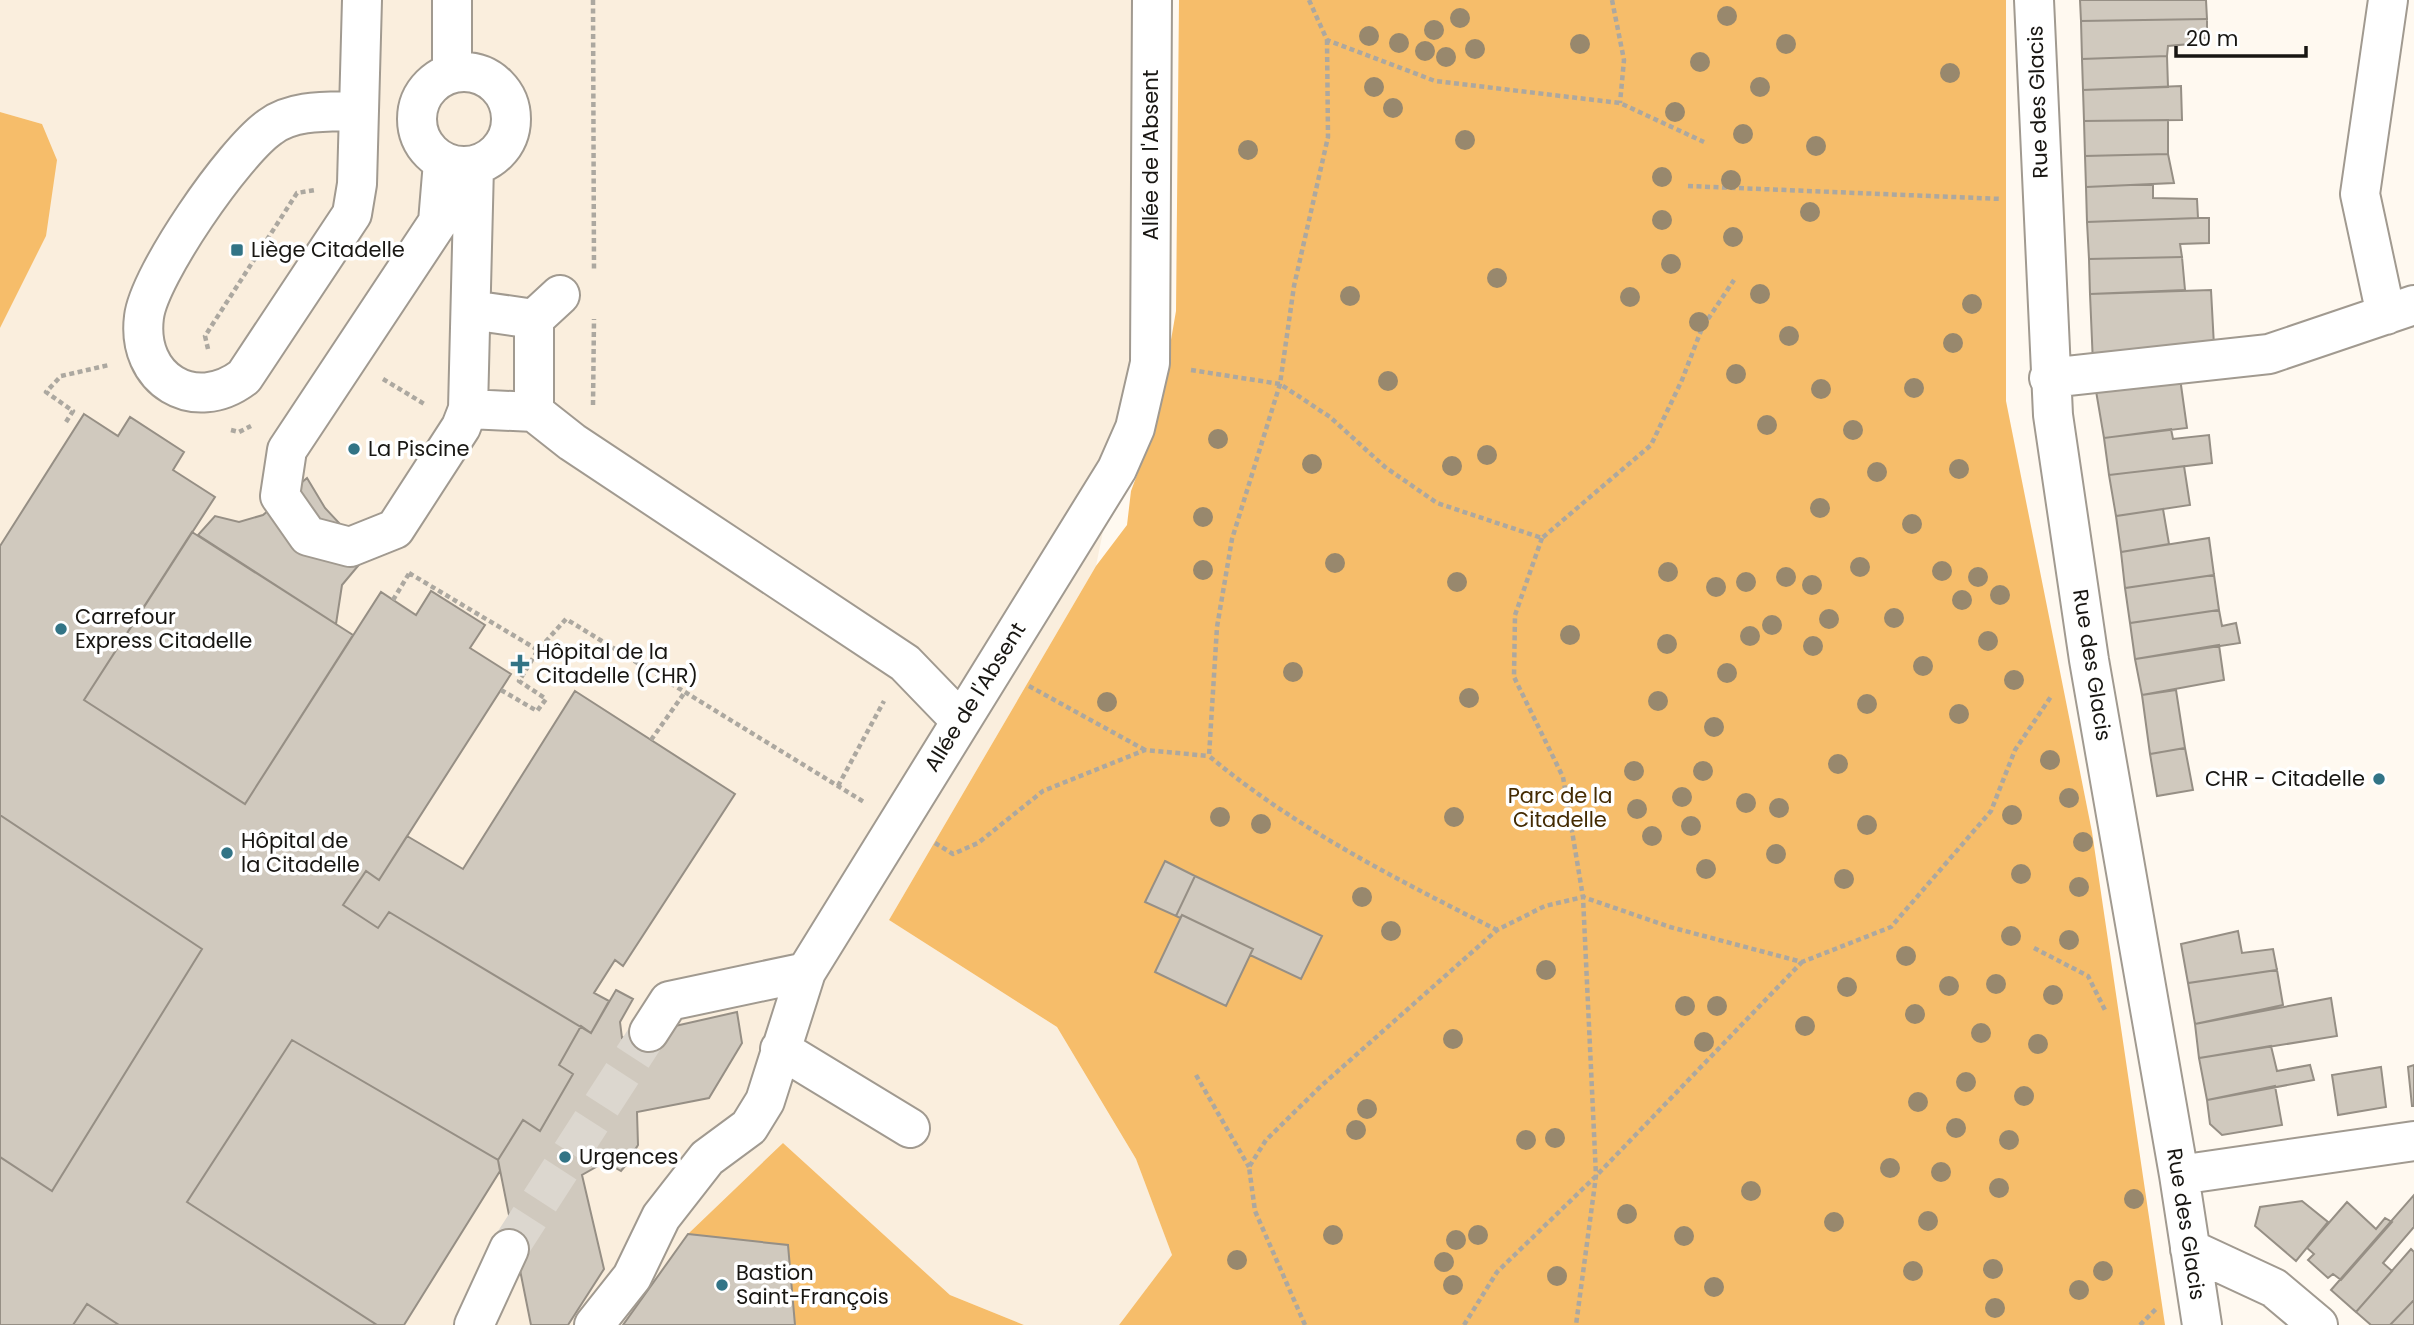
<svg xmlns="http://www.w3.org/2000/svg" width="2414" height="1325" font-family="Poppins,sans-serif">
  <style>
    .built { fill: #faeedd }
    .green { fill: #f6bd6a }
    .building { fill: #d0c9be; stroke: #968f85; stroke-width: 2 }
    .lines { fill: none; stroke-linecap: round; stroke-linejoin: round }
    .minor-tunnel { stroke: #dcd7cf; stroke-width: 38; stroke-dasharray: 38 19; stroke-linecap: butt }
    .minor-casing { stroke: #a19a90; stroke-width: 42 }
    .path { stroke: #aca8a0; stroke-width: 4.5; stroke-dasharray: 5 3.5; stroke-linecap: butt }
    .minor { stroke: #fff; stroke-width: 38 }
    .tree { fill: #98886d }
    .poi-dot { fill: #327486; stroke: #fff; stroke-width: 2.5 }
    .labels { text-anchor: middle; stroke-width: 7; stroke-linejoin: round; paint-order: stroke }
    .street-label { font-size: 21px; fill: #181612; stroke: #fff }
    .poi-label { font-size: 21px; fill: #181612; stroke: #fff; text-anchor: start }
    .park-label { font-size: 21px; fill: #442b02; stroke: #fff }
  </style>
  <rect width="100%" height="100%" fill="#fff9f0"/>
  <path class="built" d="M0,0h1134l4,358 -42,208 -207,354 168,107 79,132 36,96 -53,70h-95l-74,-30 -167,-152 -160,182h-623v-997l46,-92 -4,-112 -42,-12z"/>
  <path class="green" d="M1179,0h827v401l86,431 73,493h-1046l53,-70 -36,-96 -79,-132 -168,-107 207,-354 31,-41 4,-34 26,-70 19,-110z
    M0,112l42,12 15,36 -11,76 -46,92z
    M783,1143l167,152 74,30h-401l65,-91z"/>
  <path class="building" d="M2080,0h126l1,19 -126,2z
    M2207,19v19l-17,1v5l-22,2 -1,10 -85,3 -1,-38z
    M2167,56l1,31 -85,3 -1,-31z
    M2181,86l1,34 -98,1 -1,-31z
    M2168,120v34l-83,2 -1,-35z
    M2168,154l6,29 -88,4 -1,-31z
    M2153,184v14l44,1 1,19 -111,4 -1,-35z
    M2198,218h11v25l-29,1 2,13 -93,2 -2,-37z
    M2182,257l3,33 -95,4 -1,-35z
    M2211,290l3,56 -121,18 -3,-70z
    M2180,378l7,50 -83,10 -8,-47z
    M84,414l34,22 12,-19 54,35 -11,18 42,27 -131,203 161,104 136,-212 35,23 15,-24 54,34 -15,23 41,26 -132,206 -13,-9 -23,34 35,23 11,-16 202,121 25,-43 17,9 -13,23 2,16 115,-26 5,31 -33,55 -72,14 1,33 -11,19 -6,7 -16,-9 -23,13 22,94 -36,56h-37l-33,-165 -206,-120 -105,162 190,123h-258l-32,-21 -14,21h-73v-168l52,34 150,-242 -202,-134v-269z
    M2171,429l2,10 36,-4 3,28 -103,12 -5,-37z
    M2184,466l6,39 -74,11 -7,-41z
    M307,478l18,30 43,46 -26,31 -6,39 -138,-89 17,-19 24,6 24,-7z
    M2163,509l6,35 -48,8 -5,-36z
    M192,532l161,103 -108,169 -161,-104z
    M2209,538l5,37 -89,13 -4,-36z
    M2214,575l5,35 -89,13 -5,-35z
    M2219,610l3,16 14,-3 4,20 -105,16 -5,-36z
    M2219,645l5,35 -82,15 -7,-36z
    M2176,690l9,58 -35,6 -8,-59z
    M575,691l160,103 -112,172 -8,-6 -21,33 15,8 -18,32 -202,-121 -11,16 -35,-23 23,-34 13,9 28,-44 56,33z
    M2185,748l8,42 -36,6 -7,-42z
    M0,815l202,134 -150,242 -52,-34z
    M1165,861l30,15 -19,40 -31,-14z
    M1195,876l127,60 -21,43 -51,-24 3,-6 -71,-34 -2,3 -4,-2z
    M1182,915l71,34 -27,57 -71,-34z
    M2238,931l4,22 31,-4 4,21 -89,13 -7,-39z
    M2277,970l6,35 -88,19 -7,-41z
    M616,990l17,9 -13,23 2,16 115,-26 5,31 -33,55 -72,14 1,33 -17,26 -16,-9 -23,13 22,94 -36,56h-37l-33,-165 25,-40 17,11 33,-57 -14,-9 22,-39 10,7z
    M2331,998l6,38 -138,22 -4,-34z
    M292,1040l206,120 2,11 -96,154h-27l-190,-123z
    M2271,1046l6,25 33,-6 4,15 -107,20 -8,-42z
    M2414,1065v41h-2l-4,-39z
    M2381,1067l5,40 -48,8 -6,-40z
    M2275,1086l7,39 -60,10 -12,-11 -3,-24z
    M2414,1195v32l-31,36 9,8 -36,41 -25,-22z
    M2302,1201l26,21 -32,39 -41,-35 5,-19z
    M2347,1202l29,27 9,-11 7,4 -51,58 -8,-6 -5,4 -20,-18 6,-6 -7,-6z
    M688,1234l100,11 7,80h-172z
    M2411,1249l3,3v48l-24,25h-19l-15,-13z
    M2414,1300v25h-24z
    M87,1304l32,21h-46z"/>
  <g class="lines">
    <path class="minor-tunnel" d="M509,1249l140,-217"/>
    <g class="minor-casing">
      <path id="minor" d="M2034,0l19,415 36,245 90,515 23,150
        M417 119a47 47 0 1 1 94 0a47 47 0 1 1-94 0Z
        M452,73v-73
        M358,111c-28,1 -64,-2 -88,16 -36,25 -121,148 -126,190 -8,62 50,98 100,60l108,-163 5,-30 5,-184
        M443,162l-5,60 -151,228 -7,46 28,40 42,11 45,-18 66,-102 7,-18 6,-243
        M471,310l63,9
        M2386,315l-26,-121 28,-194
        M2049,378l220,-24 145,-49
        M468,409l66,3 38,30 333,221 56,58
        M534,412v-93l26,-24
        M649,1032l20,-31 137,-29
        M780,1049l130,79
        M2179,1175l235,-34
        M2190,1249l84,39 44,37
        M474,1325l35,-76
        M594,1325l38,-48 29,-60 46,-59 42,-31 16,-26 41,-129 311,-503 18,-41 15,-65 2,-363"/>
    </g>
    <path class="path" d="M593,0l1,272
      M1309,0l18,40 108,41 185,22 84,39
      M1612,0l12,60 -4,43
      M1327,40l1,97 -34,149 -14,98 -48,155 -15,88 -8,129c86,72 187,123 288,174
      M1688,186l314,13
      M208,349l-3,-13 92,-143 18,-3
      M1191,370l89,14 50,33 55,50 52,36 105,35 109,-93 31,-65 20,-52 32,-48
      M383,379l43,26
      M593,405l1,-86
      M66,422l7,-11 -27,-19 15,-16 48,-11
      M231,430l8,2 12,-6
      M1542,538l-27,77 -1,62 49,100 20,120 13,279 -20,149
      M409,573l129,77 28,-31 298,183
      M393,600l17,-28
      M1029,686l116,64
      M501,690l36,21 9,-12 -27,-18 19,-31
      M651,740l34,-48
      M838,786l46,-85
      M935,843l18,11 25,-11 65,-52 102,-41 64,6
      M2034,948l54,28 18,36
      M1196,1075l53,92
      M1305,1325l-50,-114 -6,-44 17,-27 55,-54 176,-156 48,-24 38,-9 87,30 132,35 89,-35 100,-116 24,-61 37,-55
      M1464,1325l33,-53 99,-96 206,-214
      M2140,1325l17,-17"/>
    <use href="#minor" class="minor"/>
  </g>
  <g class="tree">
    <circle cx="1727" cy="16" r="10"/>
    <circle cx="1460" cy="18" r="10"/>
    <circle cx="1434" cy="30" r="10"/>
    <circle cx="1369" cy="36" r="10"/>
    <circle cx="1399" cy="43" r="10"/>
    <circle cx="1580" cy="44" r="10"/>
    <circle cx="1786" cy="44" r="10"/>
    <circle cx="1475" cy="49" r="10"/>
    <circle cx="1425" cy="51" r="10"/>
    <circle cx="1446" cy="57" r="10"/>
    <circle cx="1700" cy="62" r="10"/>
    <circle cx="1950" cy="73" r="10"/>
    <circle cx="1374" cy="87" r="10"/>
    <circle cx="1760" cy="87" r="10"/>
    <circle cx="1393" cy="108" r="10"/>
    <circle cx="1675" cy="112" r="10"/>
    <circle cx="1743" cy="134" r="10"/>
    <circle cx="1465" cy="140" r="10"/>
    <circle cx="1816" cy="146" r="10"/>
    <circle cx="1248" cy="150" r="10"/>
    <circle cx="1662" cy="177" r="10"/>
    <circle cx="1731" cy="180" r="10"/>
    <circle cx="1810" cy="212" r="10"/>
    <circle cx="1662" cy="220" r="10"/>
    <circle cx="1733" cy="237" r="10"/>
    <circle cx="1671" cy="264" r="10"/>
    <circle cx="1497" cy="278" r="10"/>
    <circle cx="1760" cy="294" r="10"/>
    <circle cx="1350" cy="296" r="10"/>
    <circle cx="1630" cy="297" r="10"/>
    <circle cx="1972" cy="304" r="10"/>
    <circle cx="1699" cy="322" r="10"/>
    <circle cx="1789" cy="336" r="10"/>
    <circle cx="1953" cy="343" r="10"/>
    <circle cx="1736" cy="374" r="10"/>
    <circle cx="1388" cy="381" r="10"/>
    <circle cx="1914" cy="388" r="10"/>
    <circle cx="1821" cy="389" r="10"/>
    <circle cx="1767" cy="425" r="10"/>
    <circle cx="1853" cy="430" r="10"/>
    <circle cx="1218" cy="439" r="10"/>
    <circle cx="1487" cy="455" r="10"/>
    <circle cx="1312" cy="464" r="10"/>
    <circle cx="1452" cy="466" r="10"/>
    <circle cx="1959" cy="469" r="10"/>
    <circle cx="1877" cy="472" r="10"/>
    <circle cx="1820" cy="508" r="10"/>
    <circle cx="1203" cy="517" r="10"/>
    <circle cx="1912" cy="524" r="10"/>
    <circle cx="1335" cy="563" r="10"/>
    <circle cx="1860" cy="567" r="10"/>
    <circle cx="1203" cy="570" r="10"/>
    <circle cx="1942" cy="571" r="10"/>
    <circle cx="1668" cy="572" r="10"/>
    <circle cx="1786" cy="577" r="10"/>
    <circle cx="1978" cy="577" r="10"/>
    <circle cx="1457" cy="582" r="10"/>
    <circle cx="1746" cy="582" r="10"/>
    <circle cx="1812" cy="585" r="10"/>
    <circle cx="1716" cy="587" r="10"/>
    <circle cx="2000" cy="595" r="10"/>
    <circle cx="1962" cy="600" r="10"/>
    <circle cx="1894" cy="618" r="10"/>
    <circle cx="1829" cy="619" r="10"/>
    <circle cx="1772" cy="625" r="10"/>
    <circle cx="1570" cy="635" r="10"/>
    <circle cx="1750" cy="636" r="10"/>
    <circle cx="1988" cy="641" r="10"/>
    <circle cx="1667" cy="644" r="10"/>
    <circle cx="1813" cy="646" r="10"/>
    <circle cx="1923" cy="666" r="10"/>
    <circle cx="1293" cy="672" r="10"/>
    <circle cx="1727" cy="673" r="10"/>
    <circle cx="2014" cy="680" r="10"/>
    <circle cx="1469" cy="698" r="10"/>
    <circle cx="1658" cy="701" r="10"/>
    <circle cx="1107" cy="702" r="10"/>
    <circle cx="1867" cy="704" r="10"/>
    <circle cx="1959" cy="714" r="10"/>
    <circle cx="1714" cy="727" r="10"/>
    <circle cx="2050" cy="760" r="10"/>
    <circle cx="1838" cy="764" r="10"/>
    <circle cx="1634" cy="771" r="10"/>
    <circle cx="1703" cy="771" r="10"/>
    <circle cx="1682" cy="797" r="10"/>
    <circle cx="2069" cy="798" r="10"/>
    <circle cx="1746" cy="803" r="10"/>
    <circle cx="1779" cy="808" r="10"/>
    <circle cx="1637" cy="809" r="10"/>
    <circle cx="2012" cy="815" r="10"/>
    <circle cx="1220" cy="817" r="10"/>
    <circle cx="1454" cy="817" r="10"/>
    <circle cx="1261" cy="824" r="10"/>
    <circle cx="1867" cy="825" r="10"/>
    <circle cx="1691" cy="826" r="10"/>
    <circle cx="1652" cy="836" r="10"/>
    <circle cx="2083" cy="842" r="10"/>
    <circle cx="1776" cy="854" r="10"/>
    <circle cx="1706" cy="869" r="10"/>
    <circle cx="2021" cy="874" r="10"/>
    <circle cx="1844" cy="879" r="10"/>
    <circle cx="2079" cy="887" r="10"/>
    <circle cx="1362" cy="897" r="10"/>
    <circle cx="1391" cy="931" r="10"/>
    <circle cx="2011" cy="936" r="10"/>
    <circle cx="2069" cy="940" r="10"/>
    <circle cx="1906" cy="956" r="10"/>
    <circle cx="1546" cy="970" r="10"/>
    <circle cx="1996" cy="984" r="10"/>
    <circle cx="1949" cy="986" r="10"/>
    <circle cx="1847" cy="987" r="10"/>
    <circle cx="2053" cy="995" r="10"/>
    <circle cx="1685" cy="1006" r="10"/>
    <circle cx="1717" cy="1006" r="10"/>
    <circle cx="1915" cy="1014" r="10"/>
    <circle cx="1805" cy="1026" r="10"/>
    <circle cx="1981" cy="1033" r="10"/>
    <circle cx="1453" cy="1039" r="10"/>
    <circle cx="1704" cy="1042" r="10"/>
    <circle cx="2038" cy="1044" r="10"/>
    <circle cx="1966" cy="1082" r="10"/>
    <circle cx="2024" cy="1096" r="10"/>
    <circle cx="1918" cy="1102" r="10"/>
    <circle cx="1367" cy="1109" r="10"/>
    <circle cx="1956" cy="1128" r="10"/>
    <circle cx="1356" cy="1130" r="10"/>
    <circle cx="1555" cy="1138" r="10"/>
    <circle cx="1526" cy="1140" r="10"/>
    <circle cx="2009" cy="1140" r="10"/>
    <circle cx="1890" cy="1168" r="10"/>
    <circle cx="1941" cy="1172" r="10"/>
    <circle cx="1999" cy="1188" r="10"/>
    <circle cx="1751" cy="1191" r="10"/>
    <circle cx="2134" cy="1199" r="10"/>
    <circle cx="1627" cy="1214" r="10"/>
    <circle cx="1928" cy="1221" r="10"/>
    <circle cx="1834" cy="1222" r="10"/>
    <circle cx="1333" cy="1235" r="10"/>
    <circle cx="1478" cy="1235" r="10"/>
    <circle cx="1684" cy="1236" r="10"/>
    <circle cx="1456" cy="1240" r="10"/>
    <circle cx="1237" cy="1260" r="10"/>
    <circle cx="1444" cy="1262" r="10"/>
    <circle cx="1993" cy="1269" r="10"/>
    <circle cx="1913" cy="1271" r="10"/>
    <circle cx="2103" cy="1271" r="10"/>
    <circle cx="1557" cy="1276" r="10"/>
    <circle cx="1453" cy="1285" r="10"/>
    <circle cx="1714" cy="1287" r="10"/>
    <circle cx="2079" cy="1290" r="10"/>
    <circle cx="1995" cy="1308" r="10"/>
  </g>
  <g class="poi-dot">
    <rect x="230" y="243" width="14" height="14" rx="3.5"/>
    <circle cx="354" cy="449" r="7"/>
    <circle cx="61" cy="629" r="7"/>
    <path d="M516.5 653.5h7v7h7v7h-7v7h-7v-7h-7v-7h7z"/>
    <circle cx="2379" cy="779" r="7"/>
    <circle cx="227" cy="853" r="7"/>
    <circle cx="565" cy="1157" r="7"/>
    <circle cx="722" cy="1285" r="7"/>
  </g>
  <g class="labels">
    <g class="street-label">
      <text transform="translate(2038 102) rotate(-92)" y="7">Rue des Glacis</text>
      <text transform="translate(1151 155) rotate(-90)" y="7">Allée de l'Absent</text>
      <text transform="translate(2092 665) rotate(81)" y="7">Rue des Glacis</text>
      <text transform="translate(975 697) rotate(-58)" y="7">Allée de l'Absent</text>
      <text transform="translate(2186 1224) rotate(81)" y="7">Rue des Glacis</text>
    </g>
    <g class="poi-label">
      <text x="251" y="257">Liège Citadelle</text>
      <text x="368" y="456">La Piscine</text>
      <text x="75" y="624">Carrefour<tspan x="75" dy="24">Express Citadelle</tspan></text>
      <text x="536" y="659">Hôpital de la<tspan x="536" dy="24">Citadelle (CHR)</tspan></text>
      <text x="2365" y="786" text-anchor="end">CHR - Citadelle</text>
      <text x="241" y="848">Hôpital de<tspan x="241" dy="24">la Citadelle</tspan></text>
      <text x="579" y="1164">Urgences</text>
      <text x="736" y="1280">Bastion<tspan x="736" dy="24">Saint-François</tspan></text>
    </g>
    <g class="park-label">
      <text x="1560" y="803">Parc de la<tspan x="1560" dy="24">Citadelle</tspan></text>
    </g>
  </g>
  <path d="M2176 46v10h130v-10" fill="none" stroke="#181612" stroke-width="3.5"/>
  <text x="2186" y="46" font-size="21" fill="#181612" stroke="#ffffff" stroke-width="5" paint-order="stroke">20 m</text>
</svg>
